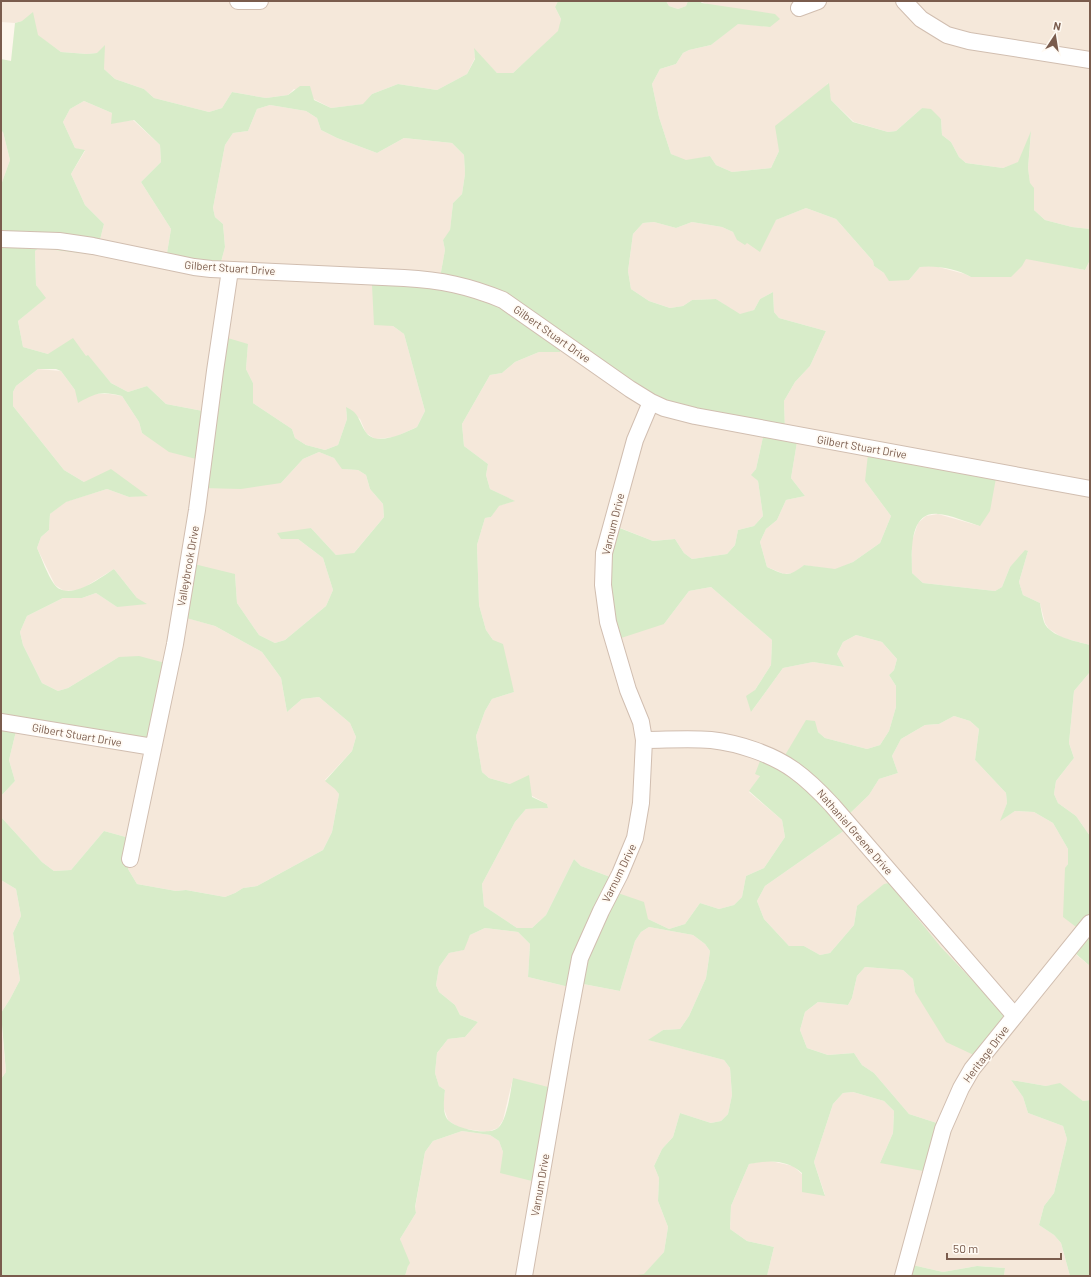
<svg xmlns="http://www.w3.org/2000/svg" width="1091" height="1277" font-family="Barlow,sans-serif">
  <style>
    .residential { fill: #f5e8da }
    .green { fill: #d8ecc9; fill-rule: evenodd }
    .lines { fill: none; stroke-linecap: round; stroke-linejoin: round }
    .minor-casing { stroke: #d1beb0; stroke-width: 18 }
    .minor { stroke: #fff; stroke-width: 16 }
    .labels { text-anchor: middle; stroke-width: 3.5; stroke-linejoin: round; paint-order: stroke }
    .street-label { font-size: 11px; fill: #7a5c4d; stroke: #fffaf3 }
  </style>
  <rect width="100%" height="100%" fill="#fdf6ec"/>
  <path class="residential" d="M1,1h557l-3,6 6,12 -2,12 -46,42h-16l-23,-24 1,9 -8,16 -30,16 -39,-6 -26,10 -8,10 -33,4 -37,-19 -6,6 -22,3 -34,-6 -10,16 -13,4 -55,-14 -10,-9 -29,-10 -11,-10 -7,-16 -10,1 -26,-2 -24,-17 -15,-14 -7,2 -14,-1z
    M666,1h22l-2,5 -8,3 -9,-3z
    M699,1h391v228l-18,-2 -27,-7 -11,-10v-21l-4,-5 -2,-16 3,-36 -12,30 -16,6 -37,-5 -7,-6 -8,-15 -9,-7 -1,-16 -19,-11 -26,23 -8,1 -34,-10 -23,-22 -3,-17 -49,68 -8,17 -39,4 -16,-7 -6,-9 -24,5 -15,-7 -12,-37 -7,-33 8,-15 16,-5 7,-11 6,-3 22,-5 27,-22 32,4z
    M84,101l28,12v10l21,-3 27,25 1,17 -20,20 30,47 -6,36 52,12 8,-30 -2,-23 -8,-7 -2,-9 12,-63 8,-12 15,-2 9,-22 13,-4 36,6 11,7 4,12 16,8 40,15 27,-15 48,5 12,12 1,19 -3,20 -9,9 -3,28 -7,9 2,10 -6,33 -46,43 11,8 21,77 -8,16 -22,10 -20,2 -9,-6 -6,-14 -14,-11 1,11 -9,26 -13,5 -19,-5 -11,-7 -3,-9 -39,-26v-20l-7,-14 2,-25 -40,68 -42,-8 -19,-18 -19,6 -17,-9 -23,-27 -40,-2 -25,-7 -5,-26 27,-23 -9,-13 -1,-34 4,-3 57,7 8,-31 -19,-19 -14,-31 14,-23 -10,-3 -12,-26 7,-13z
    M1,131l2,1 7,28 -9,25z
    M806,208l30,11 37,42 1,5 10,7 25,7 11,-13 11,-2 34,9 6,3 55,-19 59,12 5,-10v385l-27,-7 -14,-9 -4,-6 -5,-20 -17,-8 -4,-13 9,-31 -18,16 -8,20 -7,4 -72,-8 -11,-10v-32l6,-18 8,-7 12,-2 42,12 -115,-45 26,35 -11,27 -27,19 -18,8 -31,-5 -9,8 -11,1 -17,-7 -7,-25 6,-13 11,-9 9,-20 19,-4 -14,-18 6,-36 -12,-11 -1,-30 11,-19 15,-16 16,-35 -47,-13 -5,-6 -1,-20 -13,7 -6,11 -14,5 -24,-16 -24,1 -9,6 -13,2 -21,-7 -18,-12 -3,-18 5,-37 10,-11 11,-1 22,6 16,-6 30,5 11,5 5,8 8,3 30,-23z
    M561,350l202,87 -7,32 -4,6 6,6 5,35 -9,10 -16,4 -3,15 -8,9 -35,5 -8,-6 -9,-14 -22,2 -40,-16 51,99 25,-33 22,-4 61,53 -1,25 -16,25 -4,22 32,-44 30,-6 31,5 -7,-13 6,-12 13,-7 26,7 15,17 -3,11 -5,5 7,11v21l-7,24 -9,14 -13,4 -42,-11 -7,-6 -40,35 -18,9 -11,16 33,28 3,17 -21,31 -18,8 -4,21 -8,8 -15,4 -19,-6 -15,21 -16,5 -21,-10 -36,-28 1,-13 -32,-12 -7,-7 -28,56 -14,13h-15l-33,-22 -2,-22 33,-62 11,-13 22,-1 -1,-4 -37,-20 -21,-6 -7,-6 -6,-36 9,-25 7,-12 22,-7 -21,-52 -7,-10 -7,-25 -2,-60 8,-27 6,-1 7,-11 16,-5 -24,-12 -4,-14 2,-11 -24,-18 -2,-22 28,-49 12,-2 13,-11 24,-10h21z
    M38,369l23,2 14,19 20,4h15l12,2 17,26 3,11 62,28 77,22 22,-24 16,-7 15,6 9,11 15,1 8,5 4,14 13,15 1,13 -31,37 -17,1 -25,-27 -30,11h17l25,19 10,32 -7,16 -41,34 -10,3 -16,-8 -22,-32 -2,-29 -55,42 35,10 47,26 19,26 6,34 15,-13 17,-2 31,26 6,14 -4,14 -27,29 11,9 3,5 -7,38 -9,18 -66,36 -14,2 -8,5 -10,4 -39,-7 -10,1 -39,-7 -9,-15 5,-30 -29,-8 -33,39 -17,1 -12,-9 -41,-45v-21l14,-15 -6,-21 8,-33 102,-70 -51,31 -10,3 -16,-8 -19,-38 -3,-13 7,-16 36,-18h19l14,-5 21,14 20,-9 -23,-29 -34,21 -16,1 -9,-6 -18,-37 4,-11 8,-7 1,-16 15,-12 42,-13 22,8 18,-2 -63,-13 -20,-12 -51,-64v-14l3,-6z
    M1090,672v164l-14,-20 -18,-13 -4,-9 2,-13 18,-23 -5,-15 5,-52z
    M954,716l16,5 9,8 -4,31 31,33 1,10 -6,17 14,-9 19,1 19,11 15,26v15l-2,3 14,63 -11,19 21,17v134l-7,1 -23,-17 -14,2 -35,-6 12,17 5,16 35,13 4,13 -13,54 -10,13 -5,19 15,10 7,8 9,33h-66l1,-8 -28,-2 -34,6 -35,-8 -4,12h-137l7,-29 -27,-6 -17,-12 1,-23 18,-42 17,-4 27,6 32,29 -11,-33 19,-58 10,-11 10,-1 31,9 10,10 -1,22 -13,30 66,-37 -37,-12 -35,-41 -12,-8 -8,-12 -26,2 -21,-7 -7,-18 5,-18 13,-10 30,3 4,-7 5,-22 8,-9 38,3 10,9 2,13 92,25 -67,-71 -83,-40 -3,19 -24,28 -10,2 -16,-9h-15l-25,-27 -7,-18 8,-15 80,-56 -2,-10 26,-25 10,-16 19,-6 -6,-17 9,-17 24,-14 14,-1z
    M1,880l15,9 5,27 -8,17 7,47 -10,19 -9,14z
    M649,927l44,8 12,9 5,7 -4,27 -17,38 -9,13 -17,1 -14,10 75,20 6,8 2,27 -4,19 -7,7 -10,2 -31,-10 -7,24 -11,12 -8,17 5,12 -1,23 10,26 -4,25 -20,23 -14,1h-225l3,-10 -8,-27 16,-26 -1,-5 10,-56 8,-11 29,-10 28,4 9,6 4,11 10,-74 -10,42 -5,8 -11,4 -28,-4 -11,-8 -5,-14 2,-16 -6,-4 -4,-13 2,-20 11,-14 17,-2 13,-15 -18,-7 -5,-10 -16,-13 -3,-7 3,-18 10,-14 14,-3 7,-15 15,-7 33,4 12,12 -2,33 41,10 9,-4 42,8 15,-50 6,-9z
    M1,1022l5,50 -5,7z"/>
  <path class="green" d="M558,1h108l3,5 9,3 8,-3 2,-5h11l3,2 73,11 5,5 -10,8 -32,-3 -27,21 -22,5 -6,3 -7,11 -16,5 -8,15 7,33 12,37 15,6 24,-4 6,9 16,7 39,-4 8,-17 -4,-25 54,-43 2,17 22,22 35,10 8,-1 26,-23 9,1 10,10 1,16 9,7 8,15 7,6 37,5 15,-6 13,-31 -3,37 2,15 4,5v22l11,10 27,7 18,2v31l-5,10 -59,-11 -4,7 -11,11h-40c-13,-8 -36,-12 -51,-10l-11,13 -20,1 -5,-8 -10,-7 -1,-5 -37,-42 -30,-11 -30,12 -16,32 -13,-9 -2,2 -8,-5 -4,-8 -11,-5 -30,-5 -16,6 -22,-6 -11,1 -10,11 -5,37 3,18 18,12 21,7 13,-2 9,-6 24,-1 24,15 14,-4 6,-11 13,-7 1,20 5,6 47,13 -16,35 -15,16 -11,19 1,30 12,11 -6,36 14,18 -19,4 -9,20 -11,9 -6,13 7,25c18,8 21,11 37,-2l31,4 18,-7 27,-19 11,-27 -26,-35 3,-27 128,24 -6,33 -10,15c-11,-3 -31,-12 -42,-12 -30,-3 -26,40 -26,59l11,10 72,8 7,-4 8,-20 15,-17 3,1 -9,31 4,13 17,8c1,6 2,13 4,19 6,15 32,19 46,23v27l-16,19 -5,52 5,15 -18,23 -2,13 4,9 18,13 14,20v130l-21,-18 11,-18 -17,-13 2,-49 3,-4v-15l-15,-26 -19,-11 -19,-1 -15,10 7,-18 -1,-10 -31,-33 4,-31 -9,-8 -16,-5 -15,8 -14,1 -24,14 -9,17 6,17 -19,6 -10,16 -26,25 2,10 -80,56 -8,15 7,18 25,27h15l16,9 10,-2 24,-28 3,-19 27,-22 5,-1 51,63 67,71 -29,40 -32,-15 -31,-50 -2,-13 -10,-9 -38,-3 -8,9 -5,22 -4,7 -30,-3 -13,10 -5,18 7,18 21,7 26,-2 8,12 12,8 35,41 37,12 -12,47 -54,-10 13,-30 1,-22 -10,-10 -31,-9 -10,1 -10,11 -19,58 11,34 -23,-4v-19c-16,-14 -33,-13 -53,-9l-18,42 -1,23 17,12 27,6 -7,29h-137l14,-2 20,-22 4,-25 -10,-26 1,-23 -5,-12 8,-17 11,-12 7,-24 31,10 10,-2 7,-7 4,-19 -2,-27 -6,-8 -76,-20 15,-10 17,-1 9,-13 17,-38 4,-27 -5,-7 -12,-9 -44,-8 -8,5 -6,9 -15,50 -42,-8 -9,4 -41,-10 2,-33 -12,-12 -33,-4 -15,7 -6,15 -15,3 -10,14 -3,18 3,7 16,13 5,10 18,7 -13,15 -17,2 -11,14 -2,20 4,13 6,4c-1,9 -3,23 3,30 9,9 40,16 50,8 9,-7 13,-39 15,-50l43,11 -20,93 -36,-9 3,-21 -4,-11 -9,-6 -28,-4 -29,10 -8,11 -10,55 1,6 -16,26 10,24 -2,3 -3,10h-404v-197l5,-7 -5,-59 9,-14 10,-19 -7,-47 8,-17 -5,-27 -15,-9v-63l41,45 12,9 17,-1 33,-39 29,8 -5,30 9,15 39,7 10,-1 39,7 10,-4 8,-5 14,-2 66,-36 9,-18 7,-38 -4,-5 -10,-8 27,-30 4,-14 -6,-14 -31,-26 -17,2 -15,13 -6,-34 -19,-26 -47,-26 -36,-10 15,-52 41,10 2,29 22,32 16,8 10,-3 41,-34 7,-16 -10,-32 -25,-19h-17l-4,-6 34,-5 25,27 18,-2 30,-36 -1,-13 -13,-15 -4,-14 -8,-5 -16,-1 -8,-11 -15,-6 -16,7 -22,24 -40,6 -39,-1 2,-27 -35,-9 -27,-19 -3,-11 -17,-26c-21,-5 -26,-3 -44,7l-3,-13 -14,-19 -5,-2h-18l-22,17 -3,6v14l51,64 20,12 27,-13 37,27 -19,1 -22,-8 -41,13 -16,12 -1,16 -8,7 -4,11c5,11 10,26 17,36 14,19 46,-6 60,-15l23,29 10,6 -30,3 -21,-14 -14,5h-19l-36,18 -7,16 3,13 19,38 16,8 10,-3 51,-31 20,-1 30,8 -18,83 -134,-20 -8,33 6,21 -14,15v-611l9,-25 -7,-28 -2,-1v-72l10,2 4,-38 7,-2 11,-9 5,23 23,17 26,2 10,-1 8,-8 -1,24 11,10 29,10 10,9 55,14 13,-4 10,-16 34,6 22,-3 12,-9h10l4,14 17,8 32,-4 9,-10 26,-10 39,6 30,-16 8,-15 -1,-11 23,25h16l45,-42 3,-12 -6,-12zM84,101l28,12 -1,11 23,-4 26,25 1,17 -20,20 30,47 -6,36 52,12 8,-30 -2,-23 -8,-7 -2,-9 12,-63 8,-12 15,-2 9,-22 13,-4 36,6 11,7 4,12 16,8 40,15 27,-15 48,5 12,12 1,19 -3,20 -9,9 -3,27 -7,10 2,10 -6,33 -67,2 2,40 19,1 11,8 21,77 -8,16c-13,6 -42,21 -52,4 -7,-12 -6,-18 -19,-24l1,12 -9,26 -13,5 -19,-5 -11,-7 -3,-9 -39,-26v-20l-7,-14 2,-25 -27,-8 -13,76 -42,-8 -19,-18 -19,6 -17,-9 -23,-28 -2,1 -13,-18 -25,16 -25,-7 -5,-26 28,-23 -10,-13 -1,-34 4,-3 57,7 8,-31 -19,-19 -14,-31 14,-24 -10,-2 -12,-26 7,-13zM561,350l111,68 87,16 4,3 -7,32 -5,6 7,6 5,35 -9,10 -16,4 -3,15 -8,9 -35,5 -8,-6 -9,-14 -22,2 -41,-16 -3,96 6,19 49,-16 25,-33 22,-4 61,53 -1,25 -16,25 -9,6 5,16 32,-44 30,-6 31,5 -7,-13 6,-12 13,-7 26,7 15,17 -3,11 -5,5 7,11v21l-7,24 -9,14 -13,4 -42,-11 -7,-6 -3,-11 -9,-1 -28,47 -14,-6h-4l-5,13 5,2 -11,15 33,29 3,17 -21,31 -18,8 -4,21 -8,8 -15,4 -19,-6 -15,21 -16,5 -21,-10 -4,-17 -32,-11 1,-13 -32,-12 -7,-7 -28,56 -14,13h-15l-33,-22 -2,-22 33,-62 11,-13 22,-1 -1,-4 -15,-7 -3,-22 -19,9 -21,-6 -7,-6 -6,-36 9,-25 7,-12 22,-7 -11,-48 -10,-4 -7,-10 -7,-25 -2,-60 8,-27 6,-1 8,-11 16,-5 -25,-12 -4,-14 2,-11 -24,-18 -2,-22 28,-49 12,-2 13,-11 24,-10h21z
    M1011,1080l35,6 14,-3 23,18 7,-1v176h-20l-9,-33 -7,-8 -15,-10 5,-19 10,-13 13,-54 -4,-13 -35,-13 -5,-16z
    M908,1264l35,8 34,-6 28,2 -1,8h-100z"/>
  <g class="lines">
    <g class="minor-casing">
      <path id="minor" d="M238,1h22
        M904,1l17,18 26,16 22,6 121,19
        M799,8l19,-7
        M1,239l58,2 34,5 101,21 17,2 193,9c37,2 65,8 99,22l127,89 21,13 13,6 31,8 395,73
        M1,722l152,25
        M644,740c22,0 45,-2 67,0 27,3 61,14 83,30 14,10 26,22 38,35l183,211
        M130,859l45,-215 22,-134 18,-139 15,-101
        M524,1276l41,-238 15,-80 21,-47 19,-37 15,-36 6,-35 3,-63 -3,-18 -13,-32 -20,-68 -5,-37 1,-32 31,-113 16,-38
        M903,1276l40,-147 18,-41 11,-19 118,-146"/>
    </g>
    <use href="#minor" class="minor"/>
  </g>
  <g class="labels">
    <g class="street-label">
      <text transform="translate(230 268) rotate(4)" y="4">Gilbert Stuart Drive</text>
      <text transform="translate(552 334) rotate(35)" y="4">Gilbert Stuart Drive</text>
      <text transform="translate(862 447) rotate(10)" y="4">Gilbert Stuart Drive</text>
      <text transform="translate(613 524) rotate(-76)" y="4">Varnum Drive</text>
      <text transform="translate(188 566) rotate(-80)" y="4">Valleybrook Drive</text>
      <text transform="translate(77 735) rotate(10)" y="4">Gilbert Stuart Drive</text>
      <text transform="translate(855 832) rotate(49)" y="4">Nathaniel Greene Drive</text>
      <text transform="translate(619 873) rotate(-64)" y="4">Varnum Drive</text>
      <text transform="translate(986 1054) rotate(-53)" y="4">Heritage Drive</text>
      <text transform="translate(540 1185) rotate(-80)" y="4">Varnum Drive</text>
    </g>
  </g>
  <rect width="1091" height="1277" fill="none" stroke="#7a5c4d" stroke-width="4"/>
  <g transform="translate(1055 36) rotate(12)" stroke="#fffaf3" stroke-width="3" paint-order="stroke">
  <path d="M0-3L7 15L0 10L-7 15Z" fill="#7a5c4d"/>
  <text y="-6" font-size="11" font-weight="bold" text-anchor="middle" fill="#7a5c4d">N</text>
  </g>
  <path d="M947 1253v6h114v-6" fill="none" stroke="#7a5c4d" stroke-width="2"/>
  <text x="953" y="1253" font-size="12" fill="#7a5c4d" stroke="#fffaf3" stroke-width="3" paint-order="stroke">50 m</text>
</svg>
